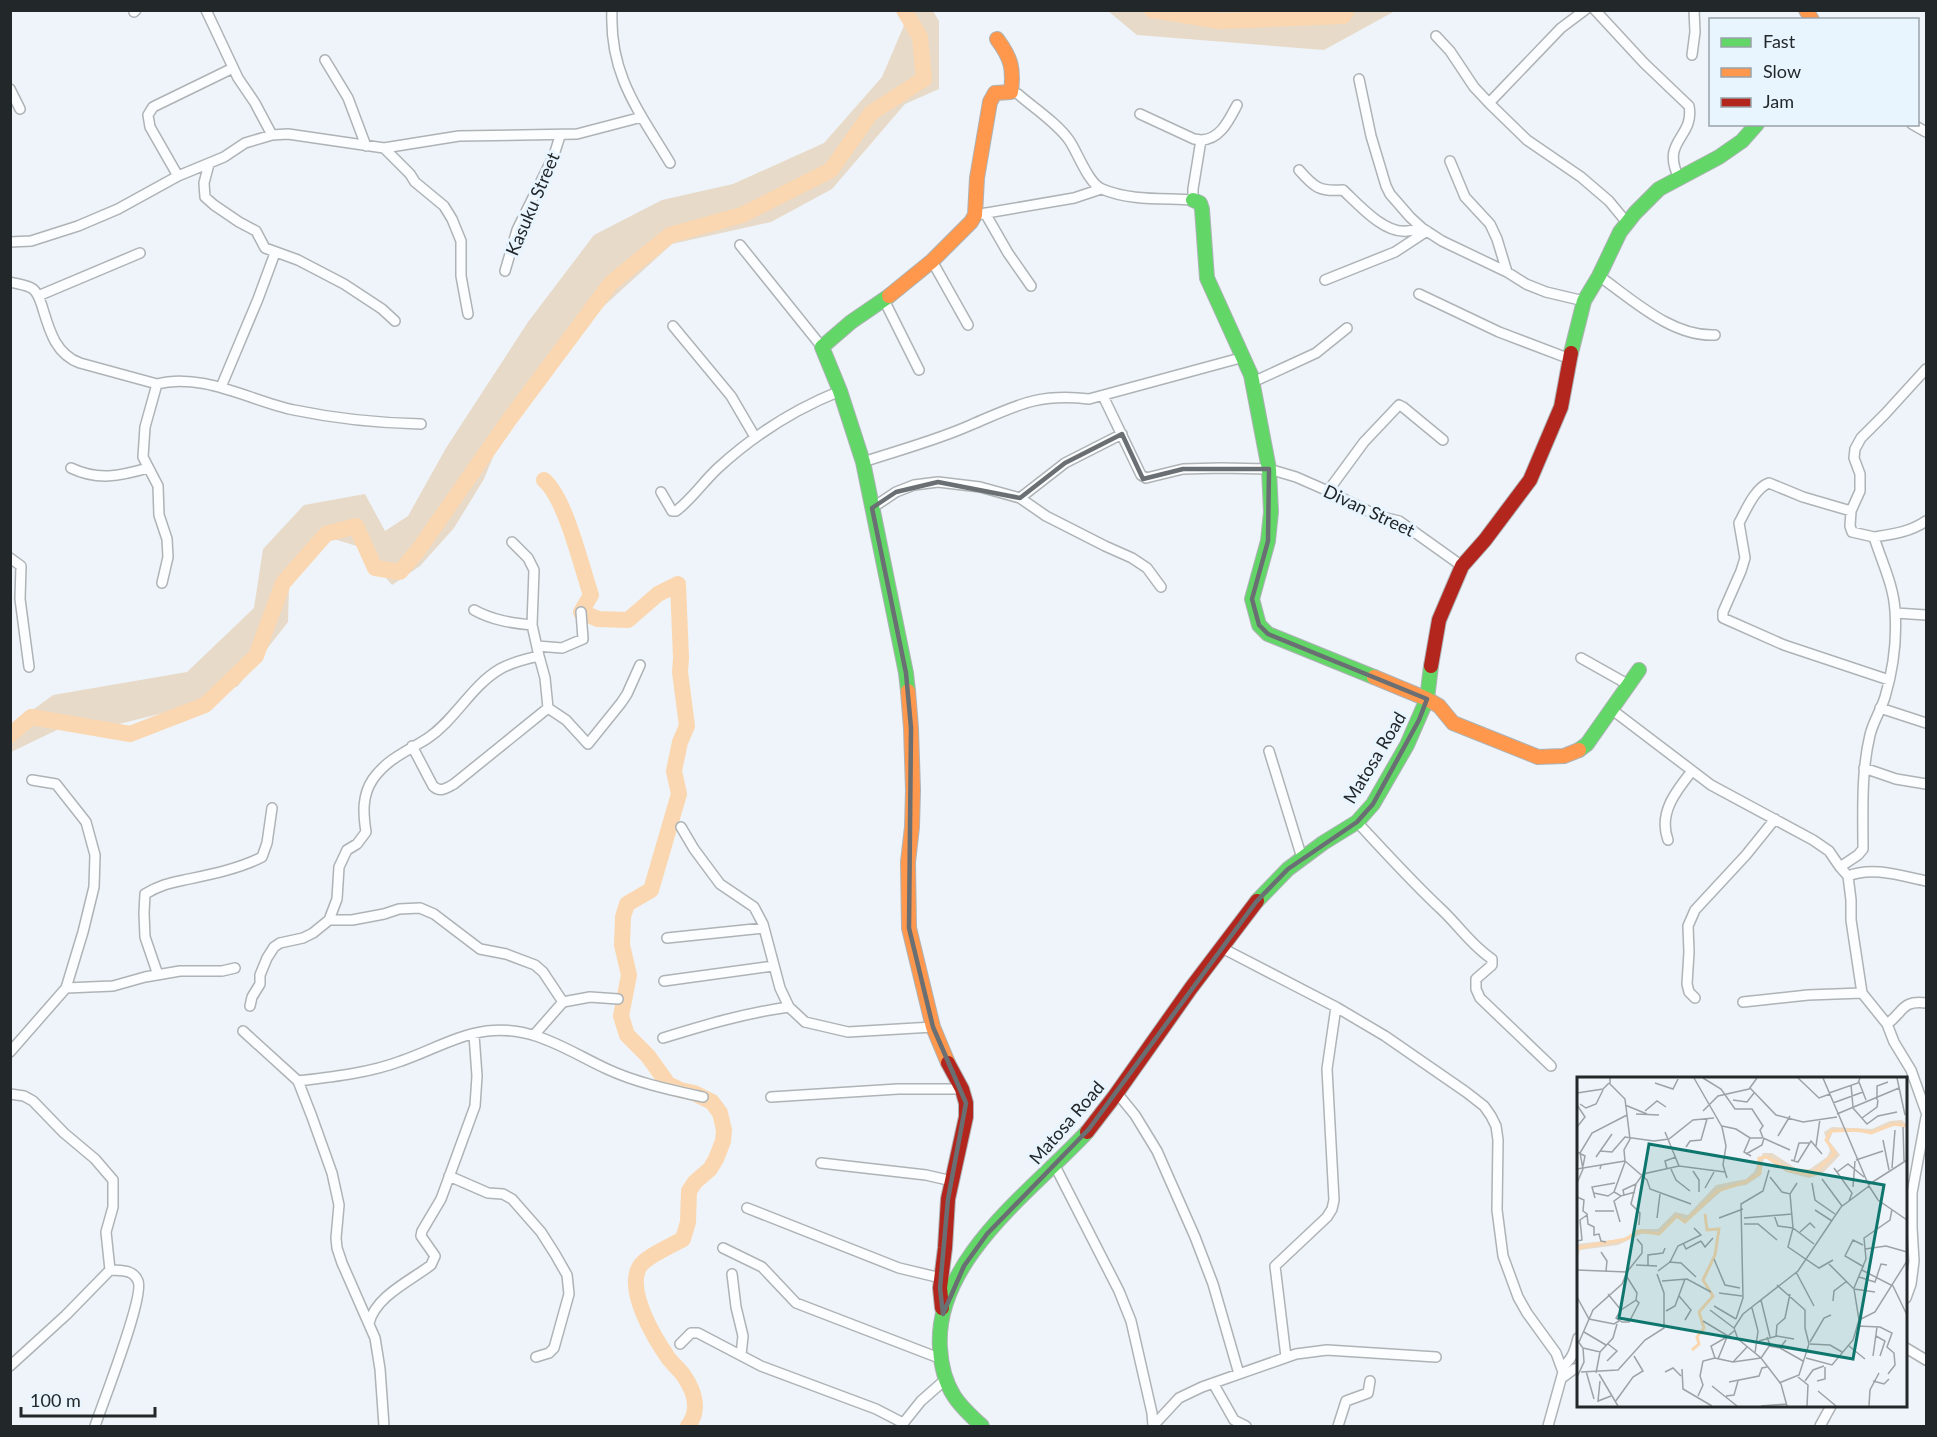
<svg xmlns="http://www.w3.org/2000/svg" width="1937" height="1437" font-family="Lato,sans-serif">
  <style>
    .green { fill: #e8dac9 }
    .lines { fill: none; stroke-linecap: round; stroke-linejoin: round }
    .river { stroke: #fad7b0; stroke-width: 16 }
    .street-casing { stroke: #aeb3b6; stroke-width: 12 }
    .fast-casing { stroke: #aeb3b6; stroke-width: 16 }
    .slow-casing { stroke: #aeb3b6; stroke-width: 16 }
    .jam-casing { stroke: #aeb3b6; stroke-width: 16 }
    .street { stroke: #fcfdfe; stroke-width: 9 }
    .fast { stroke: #63d668; stroke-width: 14 }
    .slow { stroke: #ff974d; stroke-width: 14 }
    .jam { stroke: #b3261e; stroke-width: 14 }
    .marked { fill: none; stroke: #696f72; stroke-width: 4.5; stroke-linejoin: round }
    .labels { text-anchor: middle; stroke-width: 6; stroke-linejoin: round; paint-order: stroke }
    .street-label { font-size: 18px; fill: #22272a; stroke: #e9f5fe }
    .inset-river { fill: none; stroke: #fad7b0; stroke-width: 3 }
    .inset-road { fill: none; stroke: #9ca2a6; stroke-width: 1.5 }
    .view { fill: #0f766e; fill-opacity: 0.15; stroke: #0f766e; stroke-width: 3 }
    .inset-edge { fill: none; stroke: #22272a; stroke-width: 3 }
  </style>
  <rect width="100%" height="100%" fill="#eef4f9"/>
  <path class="green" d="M902,11h31l6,10v68l-34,15 -73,85 -61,33 -99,22 -100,91 -65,88 -23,56 -30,49 -34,38 -28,19 -32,-38 -36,-11 -35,52 -1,34 -50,64 -47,20 -92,23h-40l-48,23v-26l42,-31 134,-23 67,-64 9,-59 41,-44 61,-11 20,37 23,-15 38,-68 82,-126 66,-87 68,-35 71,-16 91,-41 58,-66 23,-54z
    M1108,11h287l-71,39 -187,-15z"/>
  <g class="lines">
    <path class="river" d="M1152,10l68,11 123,-5 4,-6
      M544,480c22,19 37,86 47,115l-10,17 17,7 30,1 30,-26 20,-10 3,74 -1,14 7,54 -7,16 -6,29 5,23 -28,96 -24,14 -4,13 -1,28 7,30 -8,41 6,19 21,21 20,28 12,6 14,3 18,9 8,11 4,17 -1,11 -7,18 -6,10 -15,13 -6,9 -1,31 -5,17c-12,7 -36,17 -43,27 -15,24 15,73 29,93 5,6 11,11 15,17 11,16 16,35 4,50
      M10,735l21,-18 99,17 75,-29 51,-49 27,-73 43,-49 30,-8 19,42 25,4 19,-23 90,-129 102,-137 59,-48 72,-20 89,-45 40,-57 53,-34 -4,-42 -16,-27"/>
    <g class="street-casing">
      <path id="street" d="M206,10l32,68 17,25 17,32
        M612,10c-3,65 27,101 58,153
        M1595,10l49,53 45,43c6,32 -29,34 -10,72
        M134,12l2,-2
        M1436,36l14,15 24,36 15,16 38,37 54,37 28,24 19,23
        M1692,55l3,-23 -1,-22
        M325,60l23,38 18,48
        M1359,79l12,57 15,50 4,8 20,23 12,11 20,13 65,31 19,12 20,8 38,9
        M10,89l10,20
        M1011,92l7,2c17,15 38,28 51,46 9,13 19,43 33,49 28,12 62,9 91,11v-11l8,-49c19,0 28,-20 36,-35
        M1489,103l72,-75 24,-18
        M1140,114l54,25 7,1
        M1912,124l14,8
        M384,148l26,26 5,8 29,24 8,13 9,22v35l7,38
        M1450,161l15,36 25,27 7,15 10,33
        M209,164l-5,19 1,14 9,8 25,17 17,9 9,17 33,12 46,24 38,25 13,12
        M1299,170c15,17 20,22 44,20 15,14 41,44 64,41 5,0 10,-2 15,-3
        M178,176l-28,-49 -2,-12 5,-8 80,-39
        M985,213l23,40 23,33
        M975,215l99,-17 27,-9
        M10,242l21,-1 47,-15 40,-17 60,-33 46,-19 21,-14 27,-8 16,-1 96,14 75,-12 118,-2 65,-17
        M740,245l82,102
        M932,261l36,64
        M505,271l12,-41 37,-75 6,-19
        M1599,276c34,24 73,61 116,59
        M1325,280l70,-28 32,-21
        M10,282c7,2 18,3 23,7 5,4 7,11 9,17 7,23 13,48 38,57l77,21c45,-12 94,17 137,26 43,9 84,13 127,14
        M1419,294l80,38 71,27
        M38,296l102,-43
        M884,300l35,70
        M673,326l58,70 24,41
        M1253,382l63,-29 31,-25
        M157,384l-12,43 -2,30 15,29 1,29 8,24 1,18 -6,26
        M221,387l37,-88 17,-46
        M1103,396l38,79 5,3 37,-9 38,-1 48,1 27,8 32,14 50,25 21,5 63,45
        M863,462c36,-12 75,-22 110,-38 45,-19 65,-31 116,-25l155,-42
        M71,468c27,13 49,8 77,0
        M1328,491l36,-49 35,-37 4,2 40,33
        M661,492l11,19h4c16,-12 27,-29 42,-43 36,-33 77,-59 122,-77
        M1020,498l45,-35 57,-29
        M872,508l24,-16 18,-7 24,-3 42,5 40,11 26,18 59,30 27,12 15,10 14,19
        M1851,511l-48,-14 -34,-14c-14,5 -23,27 -30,40l6,35 -4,13 -18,41v6l61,27 105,35
        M1874,537c20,-3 36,-5 52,-16
        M512,542l16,16 6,12 -2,55
        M10,558l11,8 -1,33 9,68
        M1896,613l30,2
        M537,646l25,2 21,-9 -2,-27
        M539,656l6,22 3,30
        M1581,658l48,27
        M548,708l18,12 22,24 33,-41 6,-9 13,-29
        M1880,708l46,15
        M1611,709l100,76 102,55 16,11 11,16 8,9 3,24v20l11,73 25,31 7,18 17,28 15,42
        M412,746l21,40c7,7 14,2 21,-2l94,-76
        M1269,751l33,107
        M1864,768l32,11 30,5
        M1357,822c28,30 55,60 85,88 17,16 30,36 50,49v6l-16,14v10l4,9 71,68
        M681,827l13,22 26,35 34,23 9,17 17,64 9,19 16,15 43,10 85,-5
        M1668,840c-10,-27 8,-49 24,-69
        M1840,867l18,-12 5,-6c0,-38 -2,-77 7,-114 3,-13 11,-25 15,-38 8,-27 12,-58 10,-86 -1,-25 -14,-51 -21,-74l-22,-5 -2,-6 1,-15 9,-20v-17l-6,-16 1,-9 6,-11 24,-24 41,-45
        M1848,876c25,-10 53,0 78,5
        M329,920h23l32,-6 15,-5 21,-1 14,6 46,35 26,5 29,11 8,7 20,30
        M667,938l97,-10
        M1222,948l114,59 49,29 81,56 18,14 7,10 5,10 2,14 -1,70 6,46 15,41 9,16 29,40 7,19 -15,54
        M158,975l-13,-38 -1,-24 1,-19c17,-10 26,-11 44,-15 24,-5 52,-11 73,-22l5,-14 5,-35
        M664,981l109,-15
        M66,988l47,-2 32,-9 35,-6h42l13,-3
        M1695,998l-6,-6 -2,-8 2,-32 -1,-26 7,-16 51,-55 29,-36
        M1743,1002l65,-7 54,-2
        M250,1006l2,-9 8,-13v-9l7,-17 7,-11 6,-4 23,-5 10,-5 16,-13 8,-21 2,-32 8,-17 10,-6 9,-12c-3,-19 -4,-37 7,-53 15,-21 35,-28 55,-41 28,-19 43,-52 72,-69 12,-7 26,-10 39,-13l-7,-31c-21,-2 -40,-5 -58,-15
        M1887,1024c17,-12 14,-24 39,-21
        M243,1031l55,50 14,36 20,56 7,32 -3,33 1,10 5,15 33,75 5,31 4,57
        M534,1035l29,-33 27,-5 28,2
        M663,1038c42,-13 82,-25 126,-31
        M10,1052l56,-64 17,-56 11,-45 1,-32 -9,-33 -30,-38 -24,-4
        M298,1081c34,-4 71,-8 103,-20 29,-10 56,-26 86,-30 46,-6 81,20 120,38 30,14 64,21 96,28
        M1117,1093l18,22 22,36 38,86 18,47 26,90
        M10,1094l14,2 9,5 31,32 31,26 18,21v27l-7,25 4,38 -44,45 -56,51
        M771,1097l127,-8h64
        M821,1163l105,12 26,6
        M1055,1166l64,125 12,30 21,92 1,13
        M449,1176l39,17 15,1 9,5 29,33 14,22 12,21 2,19 -15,54 -5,5 -13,4
        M747,1208l152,60 42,10
        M723,1248l39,19 34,36 143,55
        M732,1274l4,33 7,29 -2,19
        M1906,1298l5,-14 3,-23 -2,-33v-35l14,-76
        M369,1323c7,-27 41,-42 62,-58l4,-9 -14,-20 1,-5 19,-32 34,-93 2,-30 -3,-41
        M680,1344l11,-11h7l63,33 115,43 27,14
        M1906,1348l20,12
        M1286,1357l-11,-91 52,-49 5,-8 2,-9 -7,-131 9,-62
        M1562,1367c10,-7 13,-17 16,-29
        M1562,1378l12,-9 4,-1
        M1213,1383l21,37 12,6
        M95,1426c7,-21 50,-130 43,-145 -5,-12 -17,-10 -28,-11
        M901,1426l20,-25 25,-22
        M1153,1426l26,-28 23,-11 94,-33 31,-4 109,7
        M1338,1426l8,-25 22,-8 2,-12
        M1820,1426l11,-20"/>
    </g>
    <g class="fast-casing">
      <path id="fast" d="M1193,200l7,3 2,6 5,69 44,97 18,94 2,43 -3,29 -16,58 7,26 9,9 106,43
        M889,296l-38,26 -29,25 18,44 23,71 43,211 2,18
        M1571,353l13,-52 15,-25 21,-44 15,-19 24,-24 60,-32 23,-16 15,-17
        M1579,750l8,-6 52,-74
        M1257,901l31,-32 35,-26 34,-21 16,-18 34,-59 20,-46 4,-33
        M982,1426c-10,-9 -21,-19 -28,-30 -9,-14 -13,-31 -14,-48 -6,-88 93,-158 147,-216"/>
    </g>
    <g class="slow-casing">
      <path id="slow" d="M1806,10l6,10
        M889,296l43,-35 39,-39 4,-7 2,-37 13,-76 5,-9 16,-1c3,-24 0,-34 -14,-53
        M1374,677l53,22 12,7 14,17 85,34 26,-1 15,-6
        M908,691l3,37 2,62 -1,37 -4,35 1,66 24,99 15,36"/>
    </g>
    <g class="jam-casing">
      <path id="jam" d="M1431,666l8,-46 23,-54 23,-26 45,-60 31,-73 10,-54
        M1087,1132l27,-35 77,-109 66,-87
        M942,1308l-2,-20 5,-40 3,-49 18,-82v-14l-4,-14 -14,-26"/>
    </g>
    <use href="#street" class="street"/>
    <use href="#fast" class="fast"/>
    <use href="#slow" class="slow"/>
    <use href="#jam" class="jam"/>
  </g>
  <path class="marked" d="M1122,434l21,45 40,-10h86l-1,72 -16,58 7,26 9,9 159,65 -8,21 -46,84 -16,18 -69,47 -32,33 -167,227 -102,105 -23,32 -21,48 -3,-26 8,-89 18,-96 -33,-76 -24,-99 2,-200 -5,-55 -34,-165 24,-16 42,-10 82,16 45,-35z"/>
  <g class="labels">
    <g class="street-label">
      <text transform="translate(533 204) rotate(-67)" y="6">Kasuku Street</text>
      <text transform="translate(1369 511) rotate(25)" y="6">Divan Street</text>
      <text transform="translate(1375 758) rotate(-59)" y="6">Matosa Road</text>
      <text transform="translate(1067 1123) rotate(-49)" y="6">Matosa Road</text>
    </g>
  </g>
  <g transform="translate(1577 1077)">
    <rect width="330" height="330" fill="#eef4f9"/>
    <path d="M313,44l12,-1 5,5 -19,1 -13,7 -42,-2 -4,10 11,14 -18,19 -13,4 -23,-6 -22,-15 -3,18 -15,10 -21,3 -37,33 -4,2 -7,-7 -14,16 -22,2 -23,11 -38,5 -3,9v-15l45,-5 19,-10h17l17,-17 13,3 28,-30 30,-6 8,-7 9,-19h9l25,16h13l17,-12 3,-6 -6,-19 8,-5 40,2z" fill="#e8dac9"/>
    <path class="inset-river" d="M0,171l49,-9 12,-8 21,3 18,-18 8,6 32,-31 29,-9 14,-9 -1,-15 8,-1 22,13 23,5 23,-22 -9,-13 5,-9 27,-1 13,3 23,-9 13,2M115,273l7,-6 -2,-7 7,-9 -5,-16 14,-16 -10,-16 12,-25 4,-26 -12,1 -2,-16"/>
    <path class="inset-road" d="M33,1v6l15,15 5,40 -6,11 1,11 22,19 3,9 41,15M117,1l28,49 4,19 -3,19 4,13M126,1l18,11 14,20h17l11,17 -3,4 3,8 27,12M221,1l21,20 11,-4M320,1l8,37M282,5l7,18M78,6l18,6 5,-10M274,8l2,22M173,11l26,27 27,7 34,-5M0,16l26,-4 6,-6M252,16l29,-10 2,-5M156,23l14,2 7,-9M300,23v-14l11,-4M256,26l30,-11M3,27l6,4 10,-4 7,-14M0,28l8,12 -8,10M48,28l22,9M276,31l14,16 11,-8 19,-4M68,34l12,-10 9,6M126,34l15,-15 31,-7 8,-11M59,37l23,1M260,37l62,-26M285,41l15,-11 1,-7M145,49l14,3 14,9h12M326,50l1,34M88,55l14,34M201,59l12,-20M173,61l-6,14 7,4M306,63l6,30M239,69l4,-27M109,70l4,-6 11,-1 6,-21M23,74l12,1 13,-15 29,4 15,-2 24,-19 21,-2M0,75l8,4 -2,10M169,77l16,-9 2,-7M19,80l16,-23M214,83l7,2 13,-21 11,13M279,83l27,-9M217,84l5,-18h10M48,85l-11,30 7,4 14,-4M257,91l18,25 -3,8M315,91l3,-38M0,92l24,-4M23,92l1,-4 24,-4M90,92l-2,-8 11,-4M94,92l5,11 14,11M116,94l6,9v12M260,95l11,-8 16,13M193,100l12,15 8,2 7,-11M245,102l20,27M0,106l6,-14 -3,-16 12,-20 35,-18M235,106l3,17 20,14M59,107l-5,20 9,9 -1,12M291,108l39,-25M292,109l9,14 29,20M276,110l2,-26M128,111l9,-16M17,116l14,3 6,-4M213,117l3,34 -5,19 31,21 14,-8M47,118l-1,-5 13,-6 7,-10 36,-8 46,6M0,120l7,3 -1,11 4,3 1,10 6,3v8l5,-1 2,7 5,1M18,121l-3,-11 23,-4M238,133l17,11M18,134h19M197,138l4,11 15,2 21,16M80,141l3,-24M142,141l24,-9M167,141l48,-4M43,145l-6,-21 7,-5M167,147h14l19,16M223,155l10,-9 5,5M0,164l5,-1 -2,-20 7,-5M124,164l4,6 8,-9M106,166l3,6 15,-8M286,168l-10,-5 -8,16 19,11M288,172l21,-3 21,6M24,175l6,9 -1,10M137,182l11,26 15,3M92,185l12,1 15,14M59,188l21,1M71,188v-10l15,-2 2,-5M0,193l50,2M285,193l31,16 14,29M81,194l12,-9 8,-16 23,-11 -7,-7M50,195l15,-19v-8l-5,-6M219,195l18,34M282,200l16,5 6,-18 6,1M85,204l25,-2 24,13M200,208l28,25v18l4,16 -10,31 -20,8M277,211l12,-29 -2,-21 26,-18 2,-11M277,212l21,3M142,216l23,3M31,217l13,16 -5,8 6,4h7l10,-19 -3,-3M102,219l12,14 -6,10M0,220l12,22 25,5 5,-3M184,223l9,37M256,224l1,-10 13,-10M137,229l22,13M175,231l6,23 -3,22M44,233l15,-10 1,-7 -10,-16M133,233l24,18M89,234l9,-5 10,-27M159,242l7,-21 -2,-94 22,-13 6,-21M282,243l16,-8 32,-51M126,244l25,15M280,249l23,1 12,6 -5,14 7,6 1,12 -7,9M7,255l22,13M199,259l1,-11 8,-7 5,-24M299,259l9,5 -5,15M150,260l-16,9 4,12 18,4 28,-4M0,263l6,8 1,14 -7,15M182,264l18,-5 17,3M2,265l14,-32 29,-26 5,-12M233,265l14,-24 7,-3M233,267l20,1 12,7M192,269l11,2 6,-8M272,269l16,13M6,271l17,4 13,-14 4,-14M203,271l23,13M296,279l4,-29M184,281l9,-13 -3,-8M229,281l26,7 21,-25 6,-20 -5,-31 -25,-25M141,282l9,-22 7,-6M30,284l10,-10 -9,-7M156,285l14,-15M105,292l1,20 29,17M9,294l8,28M4,295l37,-2 27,-30 19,-12v-35l-7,-19M88,295l8,-4 8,8M19,296l4,-21M22,297l19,32M221,300l10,8 -1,21M23,304l-2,20 13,-5M228,304l8,-11 11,-4M240,304l8,-2v-12M296,304l11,3 5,-5M152,305l30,-6 3,-8 5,-1M135,309l25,20M241,314l18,15M121,319l5,-11 -3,-9 3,-15 12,-3M149,319l8,-1 4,-14M38,325l18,-25 10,-6 -9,-15M184,329l26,-2M210,329l-6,-22 -20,-26 -23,-19 -4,-11 9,-14 55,-43 43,-64 28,-21 -46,-108M292,329l1,-16 9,-17"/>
    <path class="view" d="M72,67l235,41 -31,174 -234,-41z"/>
    <rect width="330" height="330" class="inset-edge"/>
  </g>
  <rect width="1937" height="1437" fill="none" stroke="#22272a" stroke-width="24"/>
  <rect x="1709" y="18" width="210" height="108" fill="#e9f5fe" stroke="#99a3a9" stroke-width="1.5"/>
  <rect x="1721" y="38" width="30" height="9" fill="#63d668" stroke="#99a3a9" stroke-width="1.5"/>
  <text x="1763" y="48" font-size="18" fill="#22272a">Fast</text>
  <rect x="1721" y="68" width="30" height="9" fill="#ff974d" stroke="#99a3a9" stroke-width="1.5"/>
  <text x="1763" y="78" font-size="18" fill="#22272a">Slow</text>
  <rect x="1721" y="98" width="30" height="9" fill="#b3261e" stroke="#99a3a9" stroke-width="1.5"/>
  <text x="1763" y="108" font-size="18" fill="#22272a">Jam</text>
  <path d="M21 1407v9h134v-9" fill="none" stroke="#22272a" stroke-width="3"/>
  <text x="30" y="1407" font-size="18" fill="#22272a" stroke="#e9f5fe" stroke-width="4.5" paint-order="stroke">100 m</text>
</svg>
